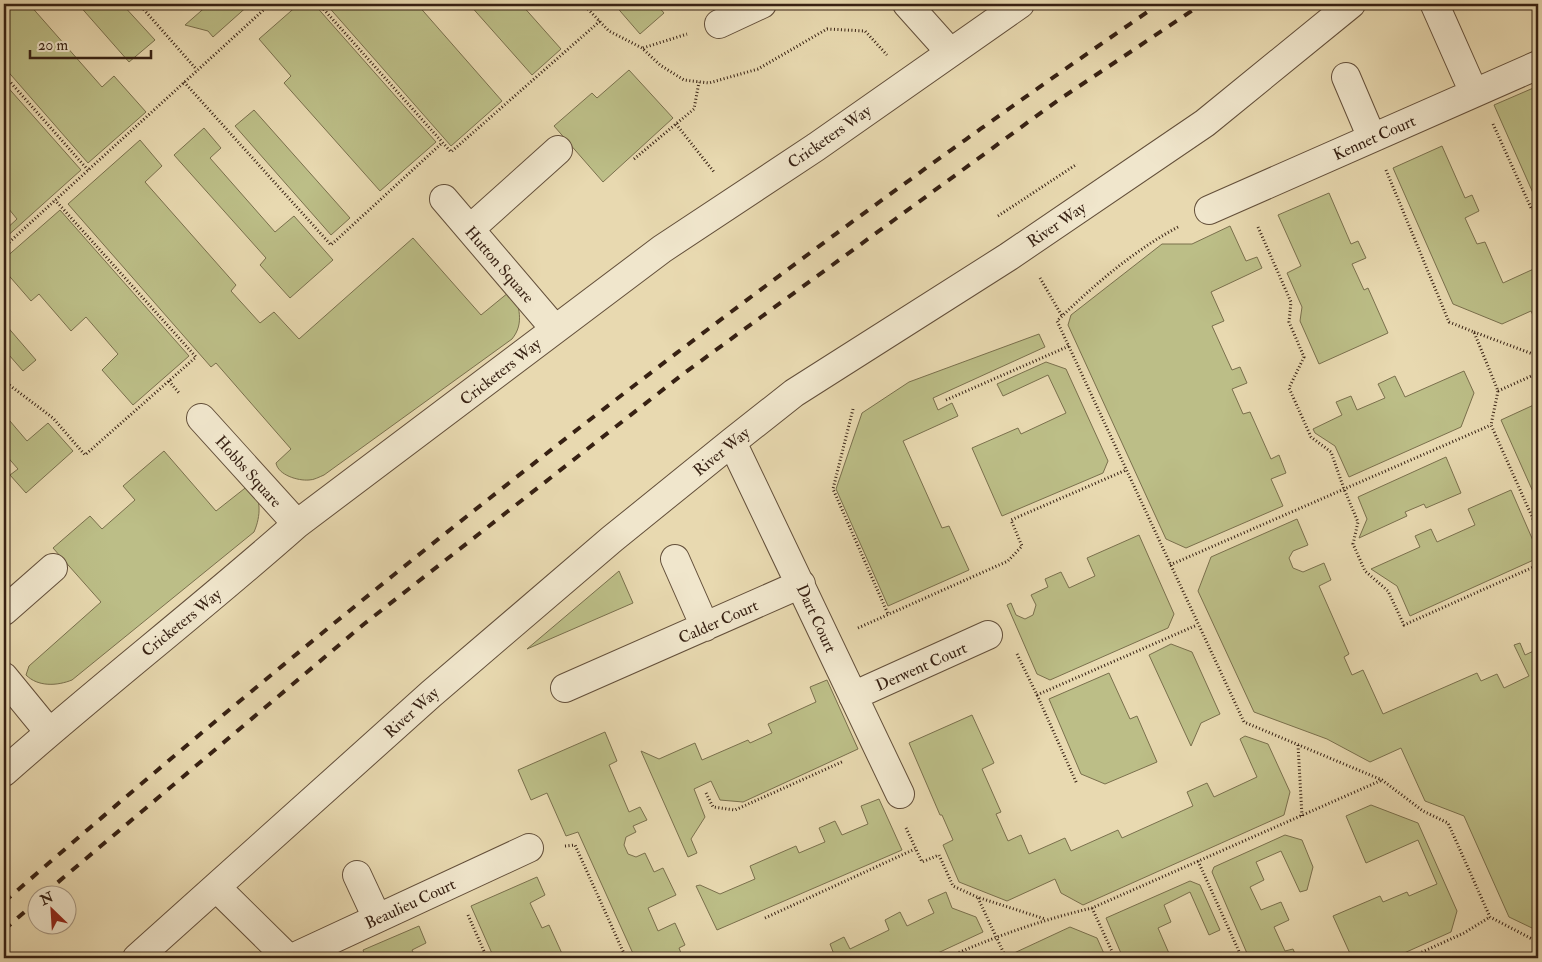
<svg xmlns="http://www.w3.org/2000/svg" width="1542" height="962" font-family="'IM FELL Double Pica',serif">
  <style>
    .green { fill: #bcbe87; stroke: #7a704d }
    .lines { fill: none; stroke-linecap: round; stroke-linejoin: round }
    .minor-casing { stroke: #634f3a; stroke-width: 30 }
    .path { stroke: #372113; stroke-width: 3; stroke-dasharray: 1 2.5; stroke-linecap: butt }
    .minor { stroke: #f0e6cc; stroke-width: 28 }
    .rail { stroke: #372113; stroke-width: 4; stroke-dasharray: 9 9; stroke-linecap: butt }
    .labels { text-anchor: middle; stroke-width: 5; stroke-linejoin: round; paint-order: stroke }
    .street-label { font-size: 16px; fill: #372113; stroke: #f0e6cc }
  </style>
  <rect width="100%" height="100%" fill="#e8d9b0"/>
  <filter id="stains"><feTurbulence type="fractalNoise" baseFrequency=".004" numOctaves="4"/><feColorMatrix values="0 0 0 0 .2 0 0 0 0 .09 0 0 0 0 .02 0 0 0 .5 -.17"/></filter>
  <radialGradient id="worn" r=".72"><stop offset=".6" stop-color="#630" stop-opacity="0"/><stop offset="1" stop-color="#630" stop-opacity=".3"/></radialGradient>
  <path class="green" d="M4,4h25l73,83 12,-11 32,36 -58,51 -84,-96z
    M78,4h44l33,36 -26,22z
    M209,4h41l-37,33 -5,-6 -23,-6z
    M299,4h15l122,138 -56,49 -96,-108 7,-7 -32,-37z
    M326,4h91l85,97 -51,45z
    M469,4h52l40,45 -29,26z
    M614,4h42l8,9 -24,21z
    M941,4h35l-10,5z
    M629,70l44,48 -70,64 -49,-56 38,-33 5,5z
    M4,83l77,87 -77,69v-8l13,-12 -13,-16z
    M1538,86v115l-1,1 -43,-97z
    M254,110l96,108 -19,17 -96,-109z
    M204,128l17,20 -11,10 65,74 19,-16 39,44 -43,38 -30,-33 6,-7 -92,-103z
    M140,140l22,26 -17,16 91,103 -5,6 29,32 14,-11 25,27 114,-101 68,77 33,-27c4,19 11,35 -2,51l-188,136c-5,2 -10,5 -15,5 -11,1 -31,-5 -33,-17l15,-14 -75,-86 -5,4 -143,-163z
    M1442,146l23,52 7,-3 7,16 -14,7 12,26 8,-2 18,41 35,-16v59l-7,-15 -29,13 -49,-20 -60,-136z
    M1329,193l22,51 7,-3 8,17 -14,6 12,26 4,-2 20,45 -69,31 -19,-43 2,-14 -15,-34 14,-7 -23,-51z
    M60,210l129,146 -56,49 -31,-35 16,-16 -32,-37 -15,14 -32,-37 -8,7 -27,-31v-11z
    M1230,226l16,35 11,-4 5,11 -51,24 13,29 -12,5 20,44 8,-3 7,16 -15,6 11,25 7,-2 21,47 8,-4 7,18 -15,6 12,27 -97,42 -20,-9 -98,-214 3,-10 91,-71h30z
    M5,324l31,36 -13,11 -14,-16 -5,4z
    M1039,334l6,13 -112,51 5,12 14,-7 6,13 -55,25 39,87 7,-2 20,44 -81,36 -52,-117 26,-76 47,-31z
    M1046,362l20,7 42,92 -5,12 -101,43 -30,-68 46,-20 3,6 45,-21 -18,-38 -45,21 -6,-12z
    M1464,371l10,22 -13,34 -112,50 -14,-31 -20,-13 -2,-4 29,-14 -6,-13 15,-6 6,14 28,-12 -7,-14 17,-8 10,21z
    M1538,403v100l-37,-83z
    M4,414l23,27 21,-18 25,28 -47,42 -16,-18 8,-6 -14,-16z
    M164,451l52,60 33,-26c13,12 12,31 5,47l-182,148c-15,6 -34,7 -46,-5l3,-9 72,-64 -48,-54 37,-32 12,13 33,-29 -12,-14z
    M1446,457l15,36 -35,15 -2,-4 -19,8 2,4 -48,22 8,-19 -9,-22z
    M1511,490l27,62v6l-128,58 -13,-30 -26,-17 49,-22 -5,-11 16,-7 6,13 38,-17 -7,-16z
    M1297,519l11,26 -15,6 -4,7 4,10 10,4 21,-9 7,17 -12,6 30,68 -5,3 8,18 11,-5 20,44 94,-41 4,8 16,-7 7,14 25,-12 -15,-31 6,-2 5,12 13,-6v276l-6,3 -23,-11 -45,-101 -39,-15 -24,-53 -31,14 -43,-23 -73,-27 -56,-121 13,-34z
    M1139,535l35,79 -6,14 -118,52 -13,-6 -30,-69 4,-2 5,12 9,4 8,-4 3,-10 -5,-10 17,-8 -3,-8 16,-7 8,16 26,-12 -8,-18z
    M619,571l14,32 -106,46z
    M1171,644l21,8 28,62 -19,9 -10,23 -42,-91z
    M1109,673l21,46 7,-3 20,46 -52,22 -24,-10 -32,-75z
    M827,680l31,69 -115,53 -23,-2 -9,-19 -17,8 11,28 -14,22 6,14 -9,4 -47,-106 18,8 36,-16 7,17 46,-20 2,3 22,-10 -4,-9 48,-22 -6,-15z
    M972,715l22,48 -12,6 19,43 -5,2 12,27 13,-6 8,19 36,-16 6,13 47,-21 4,8 71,-32 -6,-14 20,-9 7,14 43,-20 -17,-38 5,-3 23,8 22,48 -6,23 -201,90 -22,-12 -6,-14 -48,22 -48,-19 -16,-37 10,-5 -11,-25h-2l-31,-72z
    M605,732l12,29 -8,4 20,47 11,-5 7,13 -14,6 3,6 -10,5 -2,8 4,9 8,3 9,-4 9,19 9,-4 13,27 -28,13 10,23 17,-8 10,22 -6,3 4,10h-48l-57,-126 -12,4 -19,-43 -16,7 -13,-30z
    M879,799l23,51 -185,80 -21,-44 4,-1 20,9 35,-15 -5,-13 46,-20 3,7 26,-11 -6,-14 16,-7 7,14 26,-11 -7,-18z
    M1371,805l47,18 39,88 -6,21 -58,26h-41l-19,-42 47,-20 3,6 24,-10 2,4 28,-12 -19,-44 -52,23 -20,-47z
    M1285,835l17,5 11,27 -6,23 -7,2 -19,-41 -25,11 8,18 -14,7 11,23 20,-8 8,18 -15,7 11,24 8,-2 4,9h-48l-37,-86 2,-5z
    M537,877l8,18 -15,8 12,25 7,-3 15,33h-70l-23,-52z
    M1190,881l10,4 20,45 -11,5 -19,-43 -26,13 7,17 -13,6 13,30h-48l-17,-40z
    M946,892l6,16 24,9 7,15 -56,26h-95l3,-1 -5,-13 14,-7 6,12 39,-19 -4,-10 15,-8 7,14 27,-13 -6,-13z
    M419,926l7,17 -14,7 4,8h-50l-3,-8z
    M1070,927l27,11 9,20h-92l-2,-4z"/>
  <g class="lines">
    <g class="minor-casing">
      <path id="minor" d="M907,4l43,48
        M1435,5l39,88
        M719,24l43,-20
        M1346,77l26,61
        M444,199l111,130
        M1209,210l329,-145
        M470,229l88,-79
        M201,418l96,106
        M732,442l168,352
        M675,559l30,68
        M4,611l49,-43
        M4,677l45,55
        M565,688l236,-104
        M853,696l135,-61
        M4,772c96,-85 197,-163 293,-248l365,-275 154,-102 204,-143
        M357,875l20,43
        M216,887l72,71
        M137,958l294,-264 181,-155 120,-97 62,-49 214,-136 197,-134 146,-119
        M292,958l237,-110"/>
    </g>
    <path class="path" d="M139,4l58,66
      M319,4l132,148 149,-131
      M583,4l26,27 33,17 18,17 24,15 25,3 49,-14 69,-40 38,2 22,24
      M643,48l44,-14
      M4,75l84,95
      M184,82l147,163 111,-102
      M676,124l38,48
      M1493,124l39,86 6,-3
      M634,159l60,-50 5,-27
      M1386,170l63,152 25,10 24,59 -7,34 47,105
      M998,216l79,-52
      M1178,227c-45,24 -84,58 -121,94l187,401 138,58 41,31 25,12 42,94 46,24 2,-1
      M1258,227l33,75 -2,20 15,35 -15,31 22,49 20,15 13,37 14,33 -5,22 12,27 23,20 16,34 134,-60
      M4,247l266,-243
      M1040,278l22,38
      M1474,332l64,24
      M4,381l49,37 32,37 111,-98 -141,-157
      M169,381l10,12
      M1498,391l40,-18
      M946,400l123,-54
      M853,409l-20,80 55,125
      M1170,565l321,-140
      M858,628l150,-67 14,-15 -11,-26 115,-50
      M1017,654l20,41 160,-70
      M1037,695l40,89
      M1298,745l4,71
      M706,793l7,14 22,3 109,-49
      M906,828l16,34 17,-7 14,31 24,11 68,22
      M565,846l10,-1 51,113
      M1198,861l44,97
      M978,898l28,60
      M1092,908l23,50
      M468,915l19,43
      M765,918l150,-69
      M946,958c48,-21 95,-38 146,-50l290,-128
      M1409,958l55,-25 26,-16"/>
    <use href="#minor" class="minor"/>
    <path class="rail" d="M44,894l320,-270 319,-250 374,-273 145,-97
      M4,902c368,-321 753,-622 1155,-898
      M4,930l34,-30"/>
  </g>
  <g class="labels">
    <g class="street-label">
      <text transform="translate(829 136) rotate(-35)" y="6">Cricketers Way</text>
      <text transform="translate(1374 137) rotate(-24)" y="6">Kennet Court</text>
      <text transform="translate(1056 224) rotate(-34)" y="6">River Way</text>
      <text transform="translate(500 264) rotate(49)" y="6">Hutton Square</text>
      <text transform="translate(500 371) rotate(-38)" y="6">Cricketers Way</text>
      <text transform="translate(721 451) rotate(-39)" y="6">River Way</text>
      <text transform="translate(249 471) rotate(48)" y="6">Hobbs Square</text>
      <text transform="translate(817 618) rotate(65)" y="6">Dart Court</text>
      <text transform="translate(718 621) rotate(-24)" y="6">Calder Court</text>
      <text transform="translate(181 622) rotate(-39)" y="6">Cricketers Way</text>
      <text transform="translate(921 666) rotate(-24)" y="6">Derwent Court</text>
      <text transform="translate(411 712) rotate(-42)" y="6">River Way</text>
      <text transform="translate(410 903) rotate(-25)" y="6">Beaulieu Court</text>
    </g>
  </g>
  <rect width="1542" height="962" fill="none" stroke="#e8d9b0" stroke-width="20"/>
  <rect x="5" y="5" width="1532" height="952" fill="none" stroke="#372113" stroke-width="2.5"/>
  <rect x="10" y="10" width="1522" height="942" fill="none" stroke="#372113"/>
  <g transform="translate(52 910) rotate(335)"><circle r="24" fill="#f0e6cc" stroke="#a69782"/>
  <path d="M0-4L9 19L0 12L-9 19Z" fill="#8f2418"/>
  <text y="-8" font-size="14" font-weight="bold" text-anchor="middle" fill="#372113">N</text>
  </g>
  <path d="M30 50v8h121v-8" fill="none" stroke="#372113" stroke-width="2.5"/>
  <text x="38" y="50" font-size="15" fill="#372113" stroke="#f0e6cc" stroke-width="4" paint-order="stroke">20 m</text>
  <rect width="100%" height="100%" filter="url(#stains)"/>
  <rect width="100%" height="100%" fill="url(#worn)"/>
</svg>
